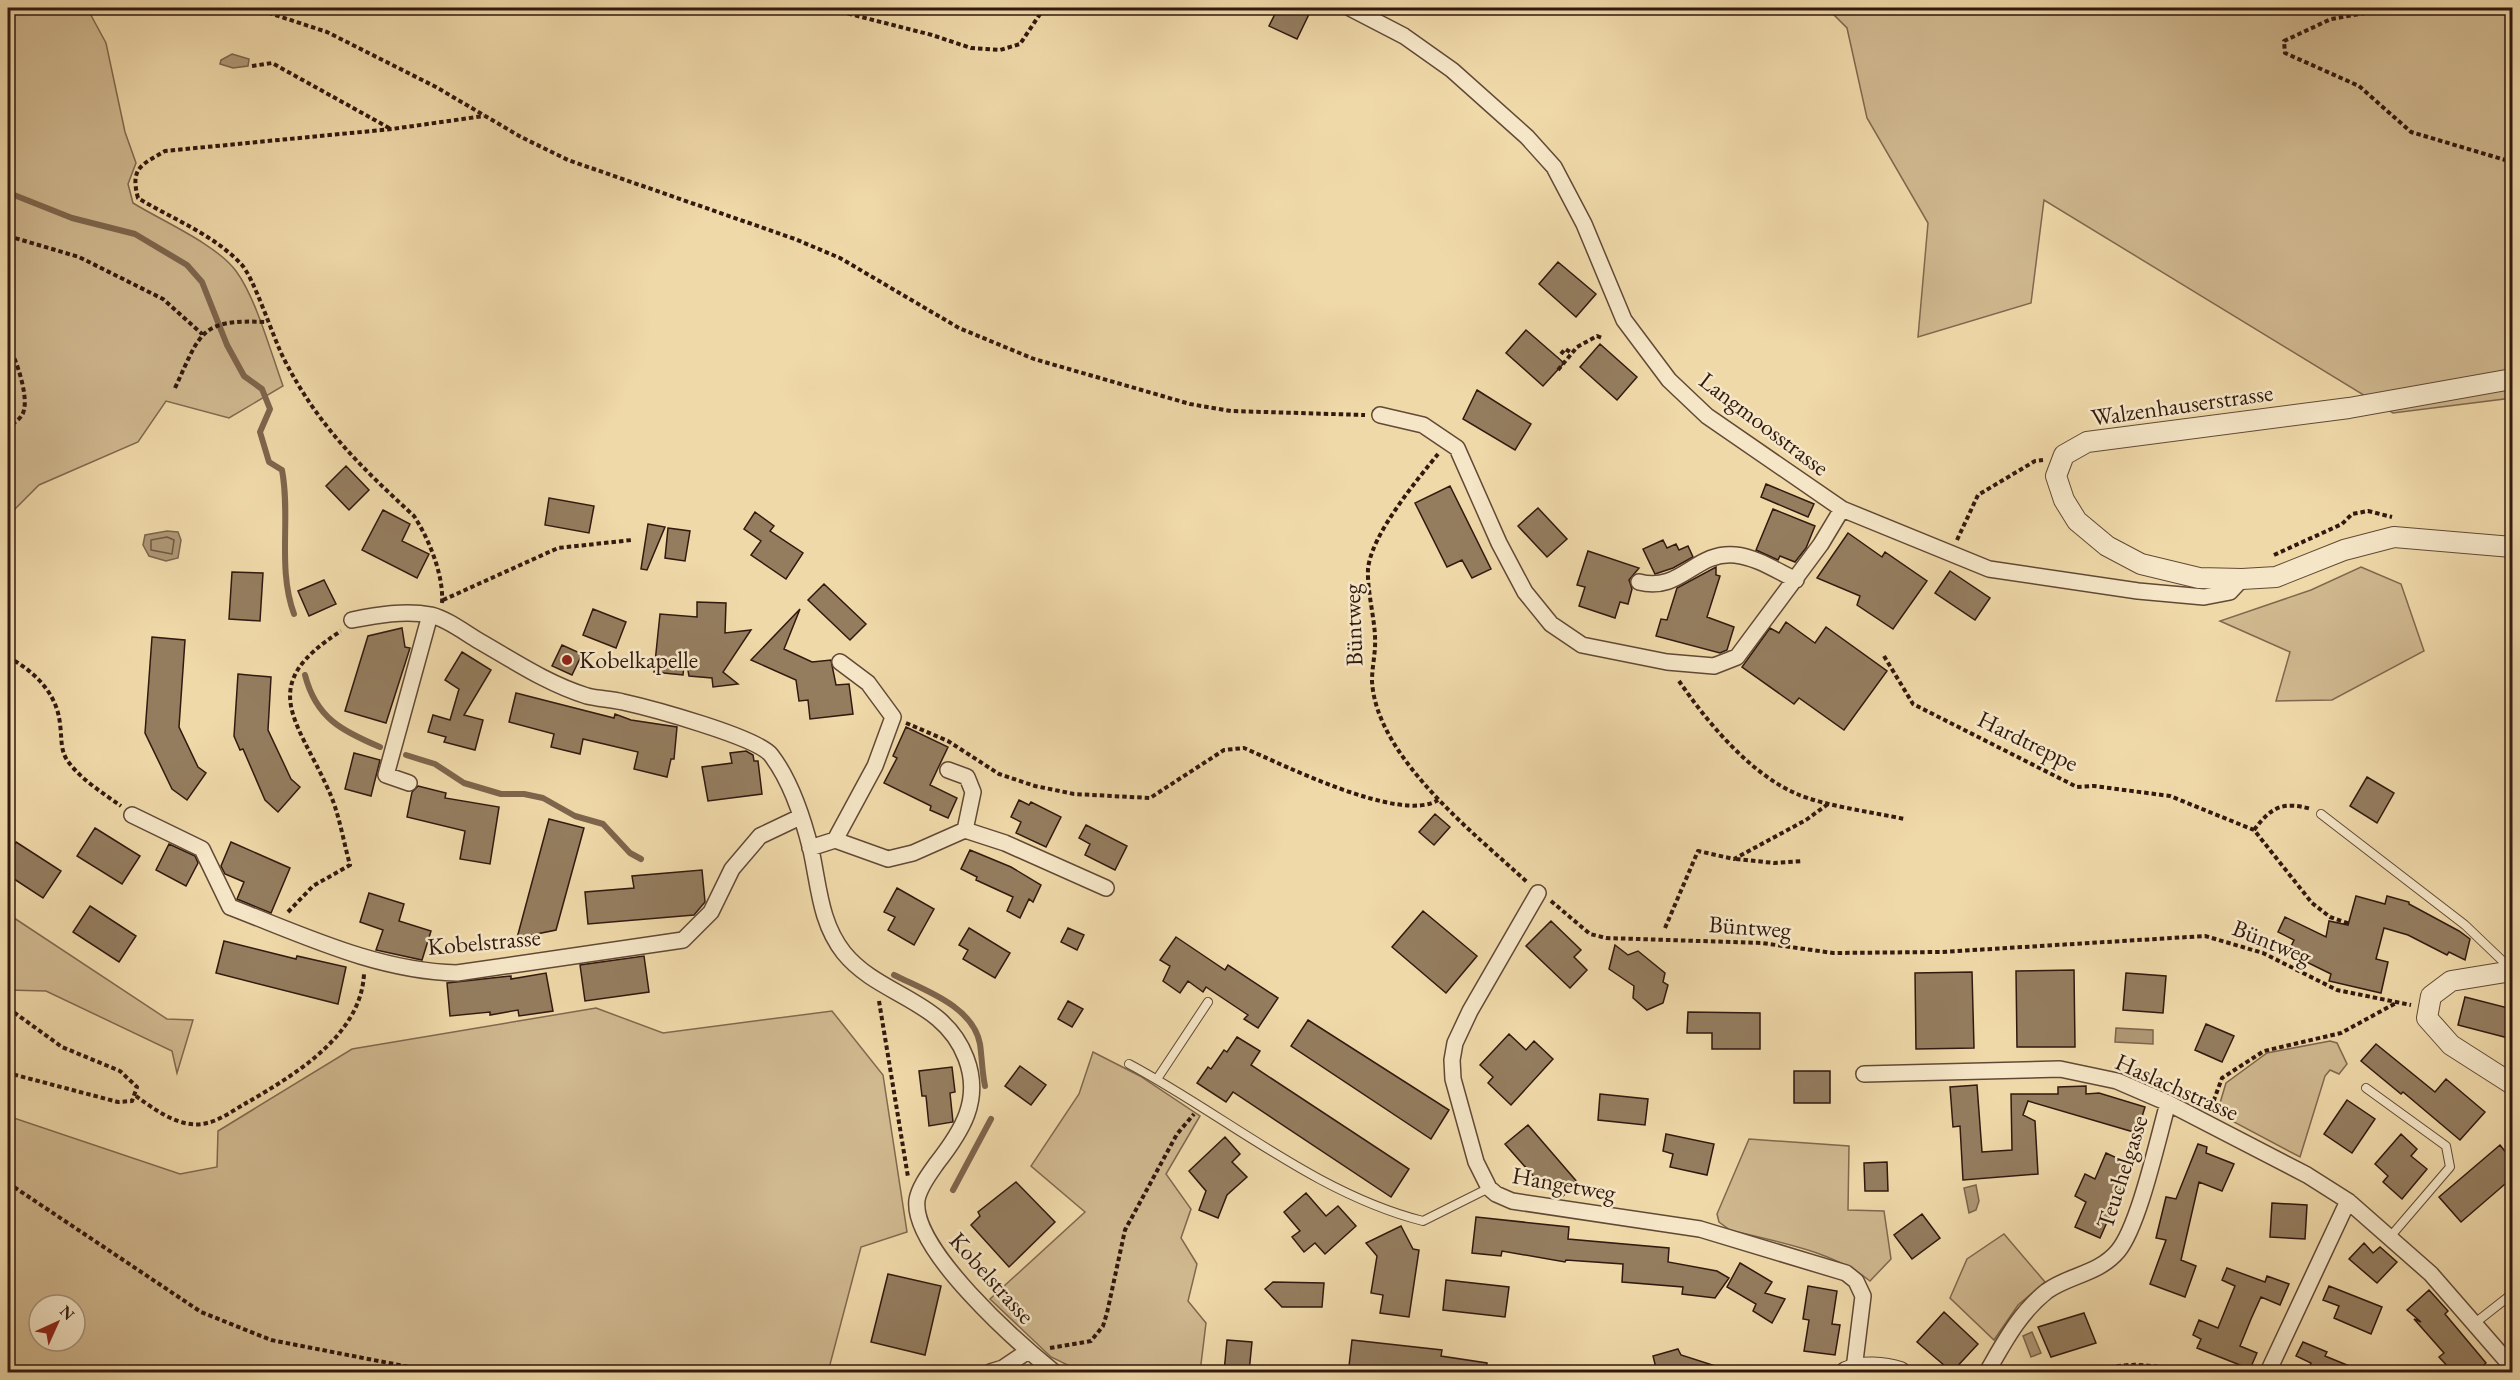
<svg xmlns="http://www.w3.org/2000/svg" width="2520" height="1380" font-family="'EB Garamond',serif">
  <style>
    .green { fill: #d0b88f; stroke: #80684f; stroke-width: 1.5; fill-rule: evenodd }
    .water { fill: #af9875; stroke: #7d654c; stroke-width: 1.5 }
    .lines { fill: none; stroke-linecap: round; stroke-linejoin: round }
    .shore { stroke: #705842; stroke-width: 1.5 }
    .stream { stroke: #7d654c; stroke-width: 6 }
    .building { fill: #947d5f; stroke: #31190f; stroke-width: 1.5 }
    .service-casing { stroke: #614936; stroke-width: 10 }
    .minor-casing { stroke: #614936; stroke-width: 18 }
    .tertiary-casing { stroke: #614936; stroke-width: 22 }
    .path { stroke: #31190f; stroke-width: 4; stroke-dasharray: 4.5 3; stroke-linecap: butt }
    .service { stroke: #f5e6c7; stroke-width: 8 }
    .minor { stroke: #f5e6c7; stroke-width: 15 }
    .tertiary { stroke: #f5e6c7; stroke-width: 20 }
    .poi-dot { fill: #8f2418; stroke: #f5e6c7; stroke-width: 2 }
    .labels { text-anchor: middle; stroke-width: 5; stroke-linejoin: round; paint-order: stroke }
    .street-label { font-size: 24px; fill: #31190f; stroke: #f5e6c7 }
    .poi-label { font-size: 24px; fill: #31190f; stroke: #f5e6c7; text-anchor: start }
  </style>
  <rect width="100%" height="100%" fill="#f0d9a9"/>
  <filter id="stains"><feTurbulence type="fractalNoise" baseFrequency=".00333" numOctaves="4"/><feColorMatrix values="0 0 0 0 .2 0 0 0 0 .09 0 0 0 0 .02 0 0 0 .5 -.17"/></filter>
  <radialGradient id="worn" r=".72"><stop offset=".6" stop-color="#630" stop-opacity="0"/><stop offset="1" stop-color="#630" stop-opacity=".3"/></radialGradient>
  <path class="green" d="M8,8h79l19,35 19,89 11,31 -8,21 5,19c29,18 83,41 103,68 20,27 35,82 47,115l-54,32 -63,-17 -28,41 -99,43 -31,31z
    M1827,8h685v390l-119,15 -349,-213 -13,103 -113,34 10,-114 -61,-105 -20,-90z
    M2361,567l40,17 23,67 -92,49 -56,1 14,-49 -70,-31 91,-31z
    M8,914l159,105 26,1 -16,53 -5,-22 -126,-60 -38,-1z
    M596,1008l67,25 169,-22 51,64 24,157 -46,15 -33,125h-820v-256l172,58 37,-7 1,-36 134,-82zM39,1305h36v36h-36z
    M2330,1041l7,2 10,21 -8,10 -9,-4 -5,6 -25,81 -83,-44 9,-30 41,-30z
    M1093,1052l47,24 60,40 -34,58 25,35 -10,29 16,26 -9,37 18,22 -6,49h-118l-31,-15 -61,-58 95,-87 -54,-46 48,-72z
    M1749,1139l100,7 -1,64 36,1 7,48 -21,22c-39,-31 -94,-39 -140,-51l-11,-8 -2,-8z
    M2004,1234l41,48 -27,23 -24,35 -44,-42 17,-39z"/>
  <path class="water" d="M232,54l17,5 -1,7 -15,2 -13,-4 1,-4z
    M167,531l11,1 3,8 -3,18 -12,3 -17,-5 -6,-11 2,-10z
    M2116,1028l37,2v14l-38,-2z
    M1976,1185l3,16 -3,9 -7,3 -5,-25z
    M2032,1332l9,21 -10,4 -8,-21z"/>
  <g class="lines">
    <path class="shore" d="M167,537l7,3 -2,14 -21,-4v-10z"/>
    <path class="stream" d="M8,161h2l-1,32 63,25 63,16 52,31 15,17 25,63 17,31 18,13 8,20 -10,23 9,30 13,8c9,48 -5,98 12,144
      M305,675c11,43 37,56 75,72
      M406,755l29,9 29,19 37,11h23l19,4 32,18 28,8 27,29 11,6
      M894,975c30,15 79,31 86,69 2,14 2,28 5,42
      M953,1190l38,-71"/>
  </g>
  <path class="building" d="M1278,8h34l-15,31 -28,-13z
    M1558,262l38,32 -20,23 -37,-33z
    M1526,330l38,33 -21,23 -37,-33z
    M1600,344l37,33 -20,23 -37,-33z
    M1477,390l54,34 -16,26 -52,-31z
    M346,466l23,24 -20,20 -23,-24z
    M1766,484l48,20 -6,13 -47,-20z
    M1450,486l41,83 -19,9 -10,-18 -15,7 -32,-64z
    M549,498l45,8 -5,27 -44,-8z
    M1538,508l29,31 -20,18 -29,-31z
    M1773,509l42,17 -9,22 -11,14 -15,-6 -2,4 -22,-10z
    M383,510l27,14 -8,17 27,13 -12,24 -55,-28z
    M755,512l19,14 -4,5 33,22 -17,26 -35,-24 10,-14 -17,-12z
    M648,524l17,3 -18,43 -6,-1z
    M668,528l22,3 -5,30 -20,-3z
    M1848,533l34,24 3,-5 42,29 -34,48 -36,-24 3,-9 -43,-18z
    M1663,540l4,8 9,-4 3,6 9,-4 5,11 -20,11 -18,6 -12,-25z
    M1588,551l51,17 -10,12 3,9 -4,15 -8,-2 -5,16 -36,-12 6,-19 -8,-2z
    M1716,567v8l4,1 -13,41 27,10 -7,23 -7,3 -64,-17 5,-17 6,1 10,-32z
    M1950,571l40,27 -15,22 -40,-27z
    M232,572l31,1 -3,48 -31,-2z
    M324,580l12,24 -27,12 -11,-25z
    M824,584l42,40 -16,16 -42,-40z
    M697,602l29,1 -1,30 26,-3 -28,42 15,12 -25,3 -1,-9 -23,-2 -2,-11h-3l-1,10 -29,-3 6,-58 37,3z
    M593,609l33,13 -10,26 -33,-13z
    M800,609l-16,40 28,13 19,-2 5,25 13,-1 4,30 -43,5 -2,-19 -9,1 -3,-21 -45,-20z
    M1786,622l29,21 11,-16 61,44 -43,59 -45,-32 -5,6 -52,-37 28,-39 9,5z
    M402,628l3,19 5,1 -24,75 -41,-12 23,-75z
    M152,637l33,3 -6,87 19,40 8,6 -19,27 -15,-11 -27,-56z
    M562,645l20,9 -10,21 -20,-9z
    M462,652l29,18 -27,45 19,5 -8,30 -31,-8 2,-5 -18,-5 5,-17 17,5 9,-31 -14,-9z
    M238,674l33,3 -3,53 23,49 9,8 -22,25 -13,-12 -22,-51 -3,1 -6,-14z
    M516,693l98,25 1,-4 16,6 46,7 -3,32h-3l-4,18 -33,-8 4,-17 -55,-13 -3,15 -29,-7 3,-13 -45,-12z
    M906,727l42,20 -18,38 27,13 -9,20 -18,-8 1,-4 -47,-23 13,-25 -4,-2z
    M746,751l7,4 1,6h4l4,33 -54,7 -6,-34 30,-4 -2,-10z
    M354,753l26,7 -9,36 -26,-7z
    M2367,777l27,16 -17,30 -27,-17z
    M418,786l28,7 -1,5 54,9 -9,57 -30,-5 5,-28 -58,-14 5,-25z
    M1019,800l10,5 2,-3 30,15 -15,30 -30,-14 5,-11 -10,-5z
    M1435,814l15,13 -16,18 -15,-13z
    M549,819l35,9 -28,102 -39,8z
    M1086,825l41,21 -12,24 -30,-15 5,-11 -11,-6z
    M95,828l45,28 -18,28 -45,-28z
    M16,842l45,29 -18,27 -35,-23v-20z
    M231,842l59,26 -19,45 -34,-14 7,-17 -19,-8 -4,-8z
    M169,844l26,12 3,7 -12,23 -30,-16z
    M970,850l41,17 30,18 -8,17 -4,-3 -9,19 -13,-7 6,-14 -37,-17 1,-3 -16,-8z
    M702,870l3,32 -11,13 -106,9 -3,-32 49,-4 -2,-12z
    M897,888l37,21 -20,36 -26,-15 7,-13 -11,-5z
    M369,893l35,11 -5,17 32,10 -9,29 -46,-10 7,-20 -23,-8z
    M2356,896l29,8 2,-8 22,6v2l50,27 11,8 -5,21 -16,-8 -2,3 -39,-20 -24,-7 -8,31 12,3 -7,31 -52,-12 2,-7 -43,-21 6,-13 -16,-8 7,-15 41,20 3,-16 19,4z
    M90,906l46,30 -17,26 -46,-30z
    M1423,911l54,45 -31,37 -54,-46z
    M1551,921l30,29 -7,7 13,13 -17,18 -44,-42z
    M969,928l41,25 -15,25 -32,-19 5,-9 -9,-5z
    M1068,928l16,7 -7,15 -16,-8z
    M1176,937l49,33 3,-5 50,33 -20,30 -14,-9 4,-4 -42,-28 -3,5 -15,-11 -8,12 -17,-12 7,-15 -10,-6z
    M224,941l72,18 1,-3 49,11 -8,37 -122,-31z
    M1615,945l13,10 10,-4 27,22 -2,9 5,3 -5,18 -16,7 -14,-12 1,-12 -25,-17z
    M644,956l5,36 -64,9 -5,-36z
    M2074,970l1,77h-58l-1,-76z
    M1972,972l2,76 -58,1 -1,-76z
    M546,973l7,38 -34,5 -1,-6 -28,5v-3l-40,4 -3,-33 64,-7v3z
    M2126,973l40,3 -3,37 -40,-3z
    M2465,997l47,12v30l-54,-14z
    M1068,1001l15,8 -11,18 -14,-8z
    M1688,1012l72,1v36h-48v-16h-25z
    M1308,1020l141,90 -18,29 -140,-93z
    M2206,1024l28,12 -12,26 -27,-12z
    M1509,1034l17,16 8,-9 19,18 -42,46 -23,-22 5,-6 -13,-12z
    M1237,1037l23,14 -9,14 158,104 -18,28 -158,-105 -7,10 -29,-19 11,-16 3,2 13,-19 3,2z
    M2376,1044l59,48 11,-13 39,33 -25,28 -57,-48 -2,2 -40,-33z
    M1020,1066l26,19 -15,20 -26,-19z
    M952,1067l3,25 -5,1 3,29 -24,4 -3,-30h-4l-3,-25z
    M1794,1071h36v32h-36z
    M1977,1085l5,67 30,-2 -1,-56h47v-7l28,-1v8l13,-1 46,14 -8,26 -109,-32 -5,14 12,6 3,53 -75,6 -3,-54 -7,1 -3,-40z
    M1600,1094l48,5 -3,26 -47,-5z
    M2347,1100l28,19 -23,34 -28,-19z
    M1528,1125l50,58 -15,13 -13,-15 -7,6 -38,-43z
    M1666,1134l48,10 -7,31 -37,-8 3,-13 -10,-3z
    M2401,1134l16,15 -6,7 16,13 -25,30 -19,-17 5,-6 -13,-12z
    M1225,1137l15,17 -8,8 15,15 -20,18 -9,23 -19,-8 7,-19 -17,-20z
    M2198,1144l9,3 -1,6 28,11 -12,27 -23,-9 -18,78 15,6 -11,31 -35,-13 16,-44 -10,-2 10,-41 10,2z
    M2500,1145l12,15v18l-51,44 -22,-25z
    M2106,1153l26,12 -32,73 -25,-11 11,-25 -11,-6 10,-22 10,5z
    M1887,1162l1,29h-23l-1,-28z
    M1016,1182l39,40 -46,45 -38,-42 9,-9 -2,-4z
    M1306,1193l20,23 12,-10 18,20 -31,28 -10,-11 -11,9 -12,-15 8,-6 -16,-19z
    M2272,1203l35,2 -2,34 -35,-2z
    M1922,1214l18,24 -28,21 -18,-24z
    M1476,1217l93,10 -1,12 101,9 -1,14 49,9 12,7 -14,20 -33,-4 1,-7 -61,-5 1,-18 -57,-4 -1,2 -63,-11 -1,5 -29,-3z
    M1401,1226l12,23 6,1 -10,67 -29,-4 3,-18 -12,-2 6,-37 -11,-13z
    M2364,1243l9,10 7,-6 17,15 -20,21 -28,-24z
    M1740,1263l32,19 -7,11 20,6 -13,24 -19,-12 3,-7 -29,-17z
    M2227,1268l38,14 2,-6 22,8 -9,21 -19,-8 -10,22 -11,27 17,7 -7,16 -53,-21 4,-9 -8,-4 6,-15 19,8 17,-42 -13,-6z
    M888,1274l53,12 -16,69 -54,-13z
    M1446,1280l63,7 -4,30 -62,-7z
    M1273,1282l51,1 -2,24h-40l-17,-18z
    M1808,1286l29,5 -5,33 8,1 -5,30 -31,-4 5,-31 -6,-1z
    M2329,1286l53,21 -11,27 -37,-16 5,-12 -16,-6z
    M2429,1290l19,21 -3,3 41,49 -11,9h-22l-14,-15 5,-4 -30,-34 7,3 -14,-12z
    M1944,1312l34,32 -26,28 -35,-30z
    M2084,1313l12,30 -45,14 -13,-30z
    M1227,1340l25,2 -3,30h-25z
    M1352,1340l90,10 -1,6 46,7v9h-79l-29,-3 -1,3h-19v-5l-10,-1z
    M2303,1342l24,10 -2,4 39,16h-57l4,-9 -15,-7z
    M1678,1349l3,6 44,14v3h-68l-4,-16z"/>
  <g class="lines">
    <g class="service-casing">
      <path id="service" d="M2321,814l144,111 46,44
        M1129,1064c96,51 187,130 294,157l66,-33
        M1157,1079l51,-77
        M2366,1088l80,58 4,21 -60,70
        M2475,1323l37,-29"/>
    </g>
    <g class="minor-casing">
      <path id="minor" d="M1350,8l54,28 48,34 75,67 27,30 30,57 40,96 45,60 38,36 135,93 147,60 149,22 66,6 26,-5 12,-13
        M1380,415l43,10 34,23 42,95 26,49 26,32 31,21 85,17 47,4 23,-9 84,-113 21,-35
        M1639,582c42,11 56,-31 96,-27 21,2 42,16 61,25
        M352,620c25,-5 53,-10 79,-5 16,4 33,17 48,26 35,20 69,43 108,55 12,3 24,3 36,6 27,6 134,35 148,53 20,26 32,63 40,95 8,36 9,73 33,103 36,44 100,46 122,105 16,42 -4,73 -29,105 -7,10 -18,24 -20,37 -6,49 101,143 137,172
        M948,770l19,7 6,15 -8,38
        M409,783l-23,-8 44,-160
        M132,815l70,34 28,58c73,28 147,64 227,66l226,-33 28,-28 21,-43 28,-33 40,-19
        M835,840l53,19 25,-6 52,-23 40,13 101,45
        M810,848l25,-8 40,-74 18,-49 -25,-34 -28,-21
        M1538,893l-68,118 -15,32 -3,17 1,19 23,83 13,26 7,6 16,7 188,28 146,44 10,8 7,15 -9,73
        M1864,1074l196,-5 57,12 51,22 139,72 41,26 83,73 81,93
        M990,1372l13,-4 25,-17
        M1987,1372c17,-29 32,-59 60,-81 22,-16 52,-17 71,-40 21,-25 40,-113 50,-148
        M2268,1372l80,-171"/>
    </g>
    <g class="tertiary-casing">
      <path id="tertiary" d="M2512,379l-163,29 -262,34 -23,13 -8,21 8,24 13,21 30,25 34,18 58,14 43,1 34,-2 68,-27 50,-13 118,10
        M2512,971l-61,10 -20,15 -4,22 24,27 61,39
        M1846,1372c15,-7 39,-5 54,0"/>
    </g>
    <path class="path" d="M254,8l73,24 109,55 85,50 47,23 227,79 45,19 119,70 75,31 156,45 41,7 134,4
      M826,8l106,27 39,13 29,2 20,-6 24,-36
      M2395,8l-64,11 -47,22 1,12 74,33 52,46 101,30
      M252,66l20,-3 119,66
      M8,236l71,21 84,42 39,35
      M8,345c8,13 23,56 14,70 -3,5 -10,9 -14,13
      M1561,354l4,-5 7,4
      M1558,370l19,-23 20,-11 5,2
      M175,388c26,-56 25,-69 91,-66
      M1438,454c-21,26 -67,81 -70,115 -1,21 6,46 7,67 1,16 -3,30 -3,45 4,76 103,153 155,201
      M1957,540l21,-45 57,-34 8,-1
      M2274,555l68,-31 10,-10 16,-3 24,6
      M443,600l115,-52 74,-8
      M442,603c2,-27 -13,-64 -28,-87 -54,-50 -96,-90 -130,-157 -11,-21 -30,-82 -43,-95 -28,-30 -69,-45 -103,-66 -8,-30 3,-33 27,-47l227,-22 92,-13
      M1884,656l29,48 164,83 17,-1 76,10 84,34 58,73 18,14 20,7
      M8,657c26,14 49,36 52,67 2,13 0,25 7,36 13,19 36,33 54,46
      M1679,681c28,41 71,93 118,113 28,12 75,18 107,25
      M906,723l42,18 51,33 36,12 39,8 76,4 74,-48 20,-2c40,17 157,76 194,52
      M2254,830c17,-23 29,-29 57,-21
      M1736,859l38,4 29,-2
      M1551,901l39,33 16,4 156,5 71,10 108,-1 264,-16 58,17 74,37 74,15
      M288,912l25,-26 37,-21c-7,-25 -11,-53 -22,-76 -32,-71 -72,-104 13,-158
      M1665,928l33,-77 36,8 72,-39 22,-16
      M879,1001l29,176
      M8,1008l54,39 58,24 17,16 -5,14 -14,1 -110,-29
      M136,1096c19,14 46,34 71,27 14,-3 28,-14 41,-21 48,-28 113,-67 116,-128
      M2211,1108l11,-30 42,-27 77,-18 55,-30
      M8,1183l193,129 70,28 164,32
      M1050,1348l41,-7 12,-15 4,-13 18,-83 52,-96 17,-20
      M2087,1372c39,-9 55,-10 94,0"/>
    <use href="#service" class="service"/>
    <use href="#minor" class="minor"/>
    <use href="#tertiary" class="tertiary"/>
  </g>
  <circle class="poi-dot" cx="567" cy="660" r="6"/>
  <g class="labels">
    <g class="street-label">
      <text transform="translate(2182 405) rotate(-8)" y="8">Walzenhauserstrasse</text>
      <text transform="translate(1764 424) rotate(37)" y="8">Langmoosstrasse</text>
      <text transform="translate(1353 625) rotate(-92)" y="8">Büntweg</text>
      <text transform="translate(2028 741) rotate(26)" y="8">Hardtreppe</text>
      <text transform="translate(1750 927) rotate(4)" y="8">Büntweg</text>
      <text transform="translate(484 942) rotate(-5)" y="8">Kobelstrasse</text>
      <text transform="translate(2272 942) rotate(22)" y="8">Büntweg</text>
      <text transform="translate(2177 1087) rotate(24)" y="8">Haslachstrasse</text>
      <text transform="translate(2122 1172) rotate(-72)" y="8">Teuchelgasse</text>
      <text transform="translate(1564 1184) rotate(10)" y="8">Hangetweg</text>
      <text transform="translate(992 1278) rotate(48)" y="8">Kobelstrasse</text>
    </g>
    <g class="poi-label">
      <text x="579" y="668">Kobelkapelle</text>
    </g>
  </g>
  <rect width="2520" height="1380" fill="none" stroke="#f0d9a9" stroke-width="30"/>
  <rect x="9" y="9" width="2502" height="1362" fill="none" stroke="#31190f" stroke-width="3"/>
  <rect x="15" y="15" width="2490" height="1350" fill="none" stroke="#31190f" stroke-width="1.5"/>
  <g transform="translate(57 1323) rotate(45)"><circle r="28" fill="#f5e6c7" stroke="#a7947d" stroke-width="1.5"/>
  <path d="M0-4.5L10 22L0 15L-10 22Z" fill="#8f2418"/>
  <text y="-9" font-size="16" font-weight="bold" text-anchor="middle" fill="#31190f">N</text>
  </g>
  <rect width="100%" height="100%" filter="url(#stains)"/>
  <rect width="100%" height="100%" fill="url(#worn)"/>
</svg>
